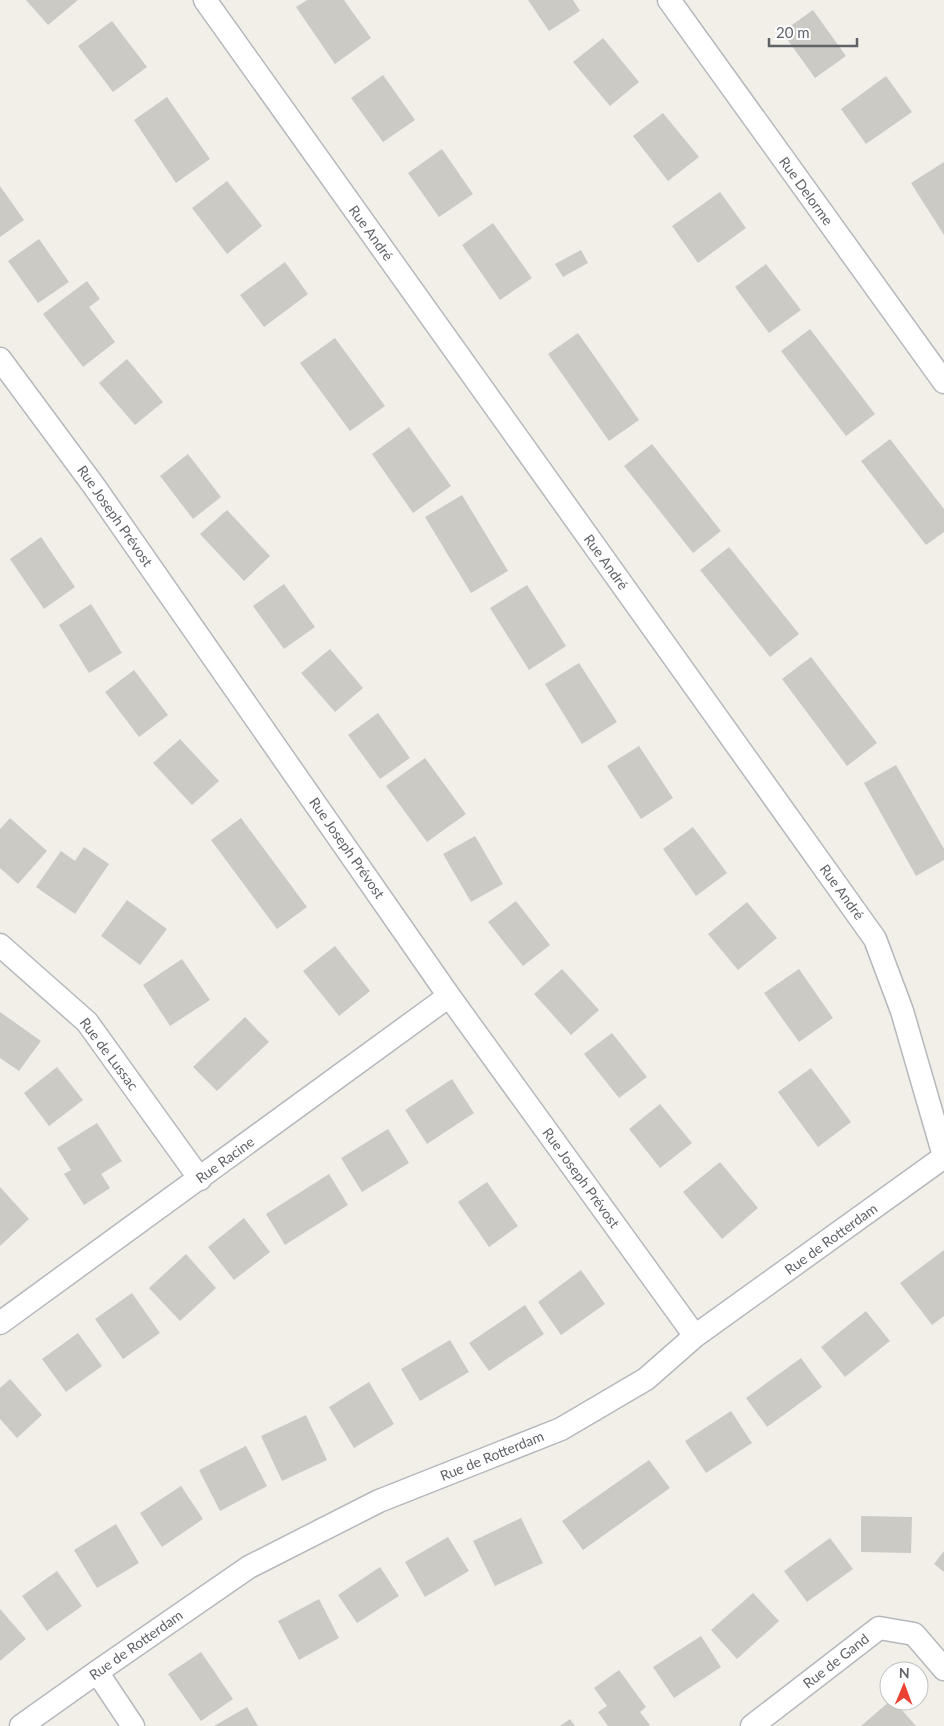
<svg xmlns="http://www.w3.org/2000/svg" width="944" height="1726" font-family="Lato,sans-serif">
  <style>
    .building { fill: #cccac5 }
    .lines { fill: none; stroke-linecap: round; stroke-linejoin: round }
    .street-casing { stroke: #b5b8bc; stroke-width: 25 }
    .street { stroke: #fff; stroke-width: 22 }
    .labels { text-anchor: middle; stroke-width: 5; stroke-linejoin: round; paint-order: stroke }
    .street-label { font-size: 14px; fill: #5f6368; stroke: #fff }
  </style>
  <rect width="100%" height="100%" fill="#f1efe8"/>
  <path class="building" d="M26,0h52l-30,25z
    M307,0h37l27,38 -36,26 -39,-57z
    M528,0h45l7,11 -31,20z
    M813,10l33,46 -31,22 -33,-46z
    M112,21l35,46 -34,25 -35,-46z
    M603,38l36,44 -29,24 -37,-44z
    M383,75l32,45 -32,22 -32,-44z
    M886,76l26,36 -46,32 -25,-35z
    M167,97l43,62 -34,24 -42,-63z
    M663,113l36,44 -31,24 -35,-45z
    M442,149l31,45 -34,23 -31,-44z
    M944,162v73l-33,-52z
    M227,181l35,45 -35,28 -35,-46z
    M0,186l24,34 -24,17z
    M720,192l26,36 -48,35 -26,-37z
    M493,223l39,55 -32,22 -38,-55z
    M39,239l30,43 -31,21 -30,-42z
    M581,250l7,13 -25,14 -8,-13z
    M285,262l23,32 -44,33 -24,-32z
    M766,264l35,46 -32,23 -34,-46z
    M87,281l13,18 -11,8 26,35 -32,25 -40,-53z
    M810,329l65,85 -29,22 -65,-85z
    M578,333l61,87 -30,21 -61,-87z
    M335,338l50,68 -35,25 -50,-68z
    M127,359l36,43 -28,23 -36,-42z
    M409,427l42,59 -38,27 -41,-59z
    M890,439l54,70v23l-18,13 -65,-84z
    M652,444l69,87 -28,22 -69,-87z
    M188,454l33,43 -28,22 -33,-43z
    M462,495l46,76 -37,22 -46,-76z
    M227,510l43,46 -26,25 -44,-47z
    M41,537l34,50 -31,22 -34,-50z
    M729,547l70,87 -29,23 -70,-87z
    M284,584l31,43 -31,22 -31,-43z
    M527,585l39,61 -37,24 -39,-62z
    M91,604l31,49 -33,20 -30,-48z
    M330,649l33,39 -28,24 -34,-39z
    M811,657l66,86 -30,23 -65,-87z
    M579,663l38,59 -35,22 -37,-60z
    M134,670l34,45 -29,22 -34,-45z
    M378,713l32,45 -30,21 -32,-44z
    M180,739l39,42 -27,24 -39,-42z
    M639,746l34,52 -32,21 -34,-53z
    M425,758l41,56 -39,28 -41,-56z
    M896,765l48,84v11l-28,16 -52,-93z
    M10,818l37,33 -29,33 -18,-16v-39z
    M241,818l66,89 -30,22 -66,-89z
    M693,827l34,46 -31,23 -33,-47z
    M475,836l28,48 -32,18 -28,-48z
    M84,847l25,17 -34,50 -39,-27 25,-36 14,10z
    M127,900l40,29 -27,36 -39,-29z
    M516,901l34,44 -27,21 -35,-44z
    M747,902l30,36 -39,32 -30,-36z
    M335,946l35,45 -31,25 -36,-45z
    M182,959l28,41 -40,26 -27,-41z
    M562,969l37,41 -28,25 -37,-41z
    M799,969l34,49 -34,24 -35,-49z
    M0,1012l41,29 -22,30 -19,-13z
    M245,1017l24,25 -52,49 -24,-24z
    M612,1033l35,44 -28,21 -35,-44z
    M57,1067l26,33 -34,26 -25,-33z
    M811,1068l40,54 -33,25 -40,-55z
    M452,1079l22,34 -47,31 -22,-34z
    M660,1104l32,39 -32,25 -31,-39z
    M97,1123l25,38 -21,13 9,14 -26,17 -20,-31 7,-4 -14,-22z
    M388,1129l21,34 -47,29 -21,-34z
    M720,1162l38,46 -36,31 -39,-47z
    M329,1174l19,31 -63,40 -19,-31z
    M487,1182l31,44 -29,21 -31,-45z
    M0,1187l29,32 -29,27z
    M244,1218l26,34 -36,28 -26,-33z
    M944,1250v66l-12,9 -32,-42z
    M186,1254l30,34 -36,33 -31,-33z
    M581,1270l24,34 -44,31 -23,-33z
    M132,1293l28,40 -37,26 -28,-40z
    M525,1305l19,29 -55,37 -20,-28z
    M866,1311l24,30 -45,36 -24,-30z
    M78,1333l24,33 -36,26 -24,-33z
    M450,1340l19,32 -49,29 -19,-32z
    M801,1358l21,29 -55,40 -21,-29z
    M10,1379l32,36 -25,23 -17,-19v-31z
    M369,1382l25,42 -40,24 -25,-41z
    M731,1411l21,32 -46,30 -21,-32z
    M306,1415l21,45 -45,21 -21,-45z
    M246,1446l21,40 -47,25 -21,-41z
    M649,1460l21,28 -87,62 -21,-29z
    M181,1486l22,33 -41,28 -22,-34z
    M861,1516l51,1 -1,36 -50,-1z
    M521,1518l22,45 -48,23 -22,-45z
    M116,1524l23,39 -42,25 -23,-38z
    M448,1537l21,34 -44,26 -20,-35z
    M830,1538l23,31 -46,33 -23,-31z
    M944,1551v21l-10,-8z
    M380,1567l19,29 -42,27 -19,-28z
    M57,1571l25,35 -35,25 -25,-35z
    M753,1593l26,28 -42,38 -26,-29z
    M319,1599l20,39 -40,22 -21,-39z
    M0,1609l26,30 -26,22z
    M701,1636l20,31 -47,31 -21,-31z
    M201,1652l32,47 -32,22 -33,-47z
    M619,1670l27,37 -6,5 10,13 -2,1h-40l-10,-14 9,-6 -13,-18z
    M890,1701h4l22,25h-55z
    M247,1707l11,19h-44z
    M570,1719l5,7h-15z"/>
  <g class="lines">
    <g class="street-casing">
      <path id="street" d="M205,0l670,939 27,72 42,145
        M669,0l275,382
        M0,359l94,127 355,510 246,340
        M0,945l87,77 113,157
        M0,1323l449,-327
        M97,1672l36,54
        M21,1726l76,-54 152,-105 130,-66 182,-72 85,-50 49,-43 249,-179
        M752,1726l127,-98 35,6 30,35"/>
    </g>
    <use href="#street" class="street"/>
  </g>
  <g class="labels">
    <g class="street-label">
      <text transform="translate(806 191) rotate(54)" y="5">Rue Delorme</text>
      <text transform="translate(371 233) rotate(54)" y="5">Rue André</text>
      <text transform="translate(115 516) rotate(55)" y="5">Rue Joseph Prévost</text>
      <text transform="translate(606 562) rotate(54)" y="5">Rue André</text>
      <text transform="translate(347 848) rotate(55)" y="5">Rue Joseph Prévost</text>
      <text transform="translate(842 892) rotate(54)" y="5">Rue André</text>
      <text transform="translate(109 1054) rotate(53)" y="5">Rue de Lussac</text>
      <text transform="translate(225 1160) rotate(-36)" y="5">Rue Racine</text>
      <text transform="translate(581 1178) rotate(54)" y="5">Rue Joseph Prévost</text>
      <text transform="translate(831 1239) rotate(-36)" y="5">Rue de Rotterdam</text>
      <text transform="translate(492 1456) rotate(-22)" y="5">Rue de Rotterdam</text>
      <text transform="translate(136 1645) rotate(-35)" y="5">Rue de Rotterdam</text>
      <text transform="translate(836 1661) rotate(-38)" y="5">Rue de Gand</text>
    </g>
  </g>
  <g transform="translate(904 1686) rotate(1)"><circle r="24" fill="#ffffff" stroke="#bfc1c3"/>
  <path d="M0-4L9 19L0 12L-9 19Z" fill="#ea4335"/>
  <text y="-8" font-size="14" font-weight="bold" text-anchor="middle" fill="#5f6368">N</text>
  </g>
  <path d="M769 38v8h88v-8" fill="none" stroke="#5f6368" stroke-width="2.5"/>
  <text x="776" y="38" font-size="15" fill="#5f6368" stroke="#ffffff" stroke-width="4" paint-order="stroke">20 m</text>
</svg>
